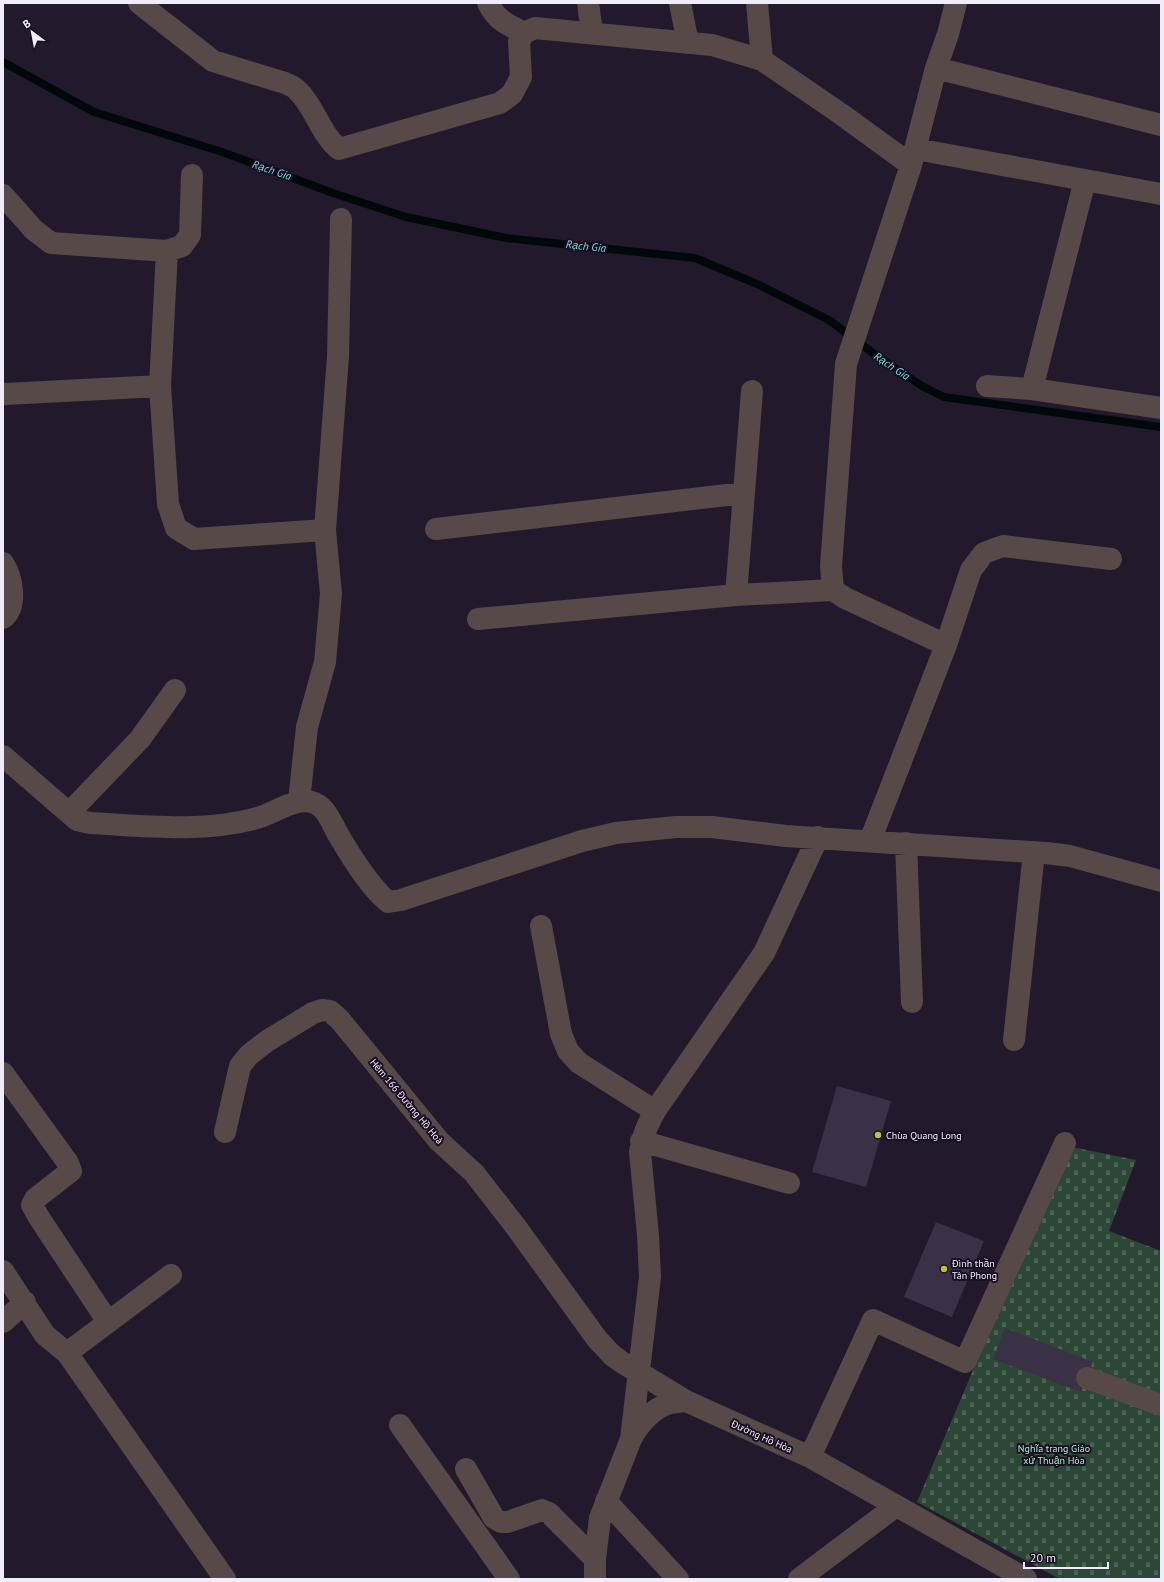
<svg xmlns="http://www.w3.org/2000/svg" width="1164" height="1582" font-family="'PT Sans',sans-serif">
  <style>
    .cemetery { fill: url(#cemetery-stones) }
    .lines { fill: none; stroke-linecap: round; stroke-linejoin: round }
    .stream { stroke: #000909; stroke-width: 8 }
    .building { fill: #3a3146 }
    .minor { stroke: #564948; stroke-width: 22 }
    .poi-dot { fill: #c4bc3d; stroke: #191023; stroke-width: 1.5 }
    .labels { text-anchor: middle; stroke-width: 4; stroke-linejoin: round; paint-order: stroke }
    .street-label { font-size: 10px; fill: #f1ecf9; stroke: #191023 }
    .poi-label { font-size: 10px; fill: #f1ecf9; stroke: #191023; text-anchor: start }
    .park-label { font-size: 10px; fill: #abedc3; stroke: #191023 }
    .water-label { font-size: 11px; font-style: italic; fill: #7dd9da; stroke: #191023 }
  </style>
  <defs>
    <pattern id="cemetery-stones" width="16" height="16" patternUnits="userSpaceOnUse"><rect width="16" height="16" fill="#2d4737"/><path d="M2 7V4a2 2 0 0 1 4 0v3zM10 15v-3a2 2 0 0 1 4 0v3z" fill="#4c6255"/></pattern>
  </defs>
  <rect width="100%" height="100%" fill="#22192d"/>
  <path class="cemetery" d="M1072,1147l64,13 -27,71 52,20v328h-101l-143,-77 74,-174z"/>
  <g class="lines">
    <path class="stream" d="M3,62l91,50 128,40 111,41 73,24 100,21 189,20 62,26 72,36 48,36 45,30 22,11 217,30"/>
  </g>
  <path class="building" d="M837,1086l54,15 -25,86 -54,-15z
    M936,1222l48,19 -32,76 -48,-20z
    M1005,1328l88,34 -12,30 -88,-33z"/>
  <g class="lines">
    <path class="minor" d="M139,3l74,58 72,22c4,2 8,3 11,6 19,17 24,45 43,60l161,-46 12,-9 9,-17 -2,-36 5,-8 11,-5 177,17 50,15
      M488,3c9,18 19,21 36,30
      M588,3l4,30
      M680,3l8,40
      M757,3l5,57 79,54 70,51
      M936,68l225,57
      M916,149l245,45
      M3,195l31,35 17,13 116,8 15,-5 8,-11 2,-60
      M167,251l-7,135 8,118 8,24 18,11 131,-9 6,64 -6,68 -18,65 -8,74
      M987,386l45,3 129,19
      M1032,389l53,-209
      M5,394l155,-8
      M436,529l308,-36
      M325,530l13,-174 3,-137
      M3,563c9,14 15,43 0,55
      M736,595l16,-204
      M478,619l258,-24 97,-5
      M946,645l-101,-47 -12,-8 -2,-24 15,-202 65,-199 25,-97 12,-34 8,-31
      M3,756l74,64 13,3c55,3 113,10 167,-5 20,-5 46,-28 65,-10 7,6 12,20 17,28 11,19 32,52 49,66l13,-2 181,-59 34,-8 60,-6h36l74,9 260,17 24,3 91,25
      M69,813l71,-74 35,-49
      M870,841l76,-196 25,-75 13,-17 19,-7 108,13
      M906,843l6,159
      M541,926l20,108 7,17 11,12 76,48
      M1014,1040l20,-188
      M3,1073l65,90 3,8 -36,28 -3,6 6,11 70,106
      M225,1132l15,-66 9,-11 18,-14 46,-28 9,-3 8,1 10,9 99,121 35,32 42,54 81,112 15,16 11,8 63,38 124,56 216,122
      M641,1141l148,42
      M3,1271l42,64 22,18 158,226
      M3,1322l22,-20
      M67,1353l104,-78
      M1087,1378l74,27
      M400,1425l109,154
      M631,1439l19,-162 -2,-42 -8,-83c2,-16 8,-28 15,-41l109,-158 54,-116
      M810,1457l63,-137 92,42 100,-219
      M466,1469l28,49 7,4h7l34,-12 7,3 46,46
      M606,1501l72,78
      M595,1579v-20l5,-41 31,-79c8,-15 22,-31 39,-36 5,-1 11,-1 16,-2
      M799,1579l97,-73"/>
  </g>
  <g class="poi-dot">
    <circle cx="878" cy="1135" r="4"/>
    <circle cx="944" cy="1269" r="4"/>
  </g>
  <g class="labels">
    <g class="street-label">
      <text transform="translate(407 1101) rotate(50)" y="4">Hẻm 166 Đường Hồ Hoà</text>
      <text transform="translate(762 1436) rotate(24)" y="4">Đường Hồ Hòa</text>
    </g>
    <g class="poi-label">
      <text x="886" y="1139">Chùa Quang Long</text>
      <text x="952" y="1267">Đình thần<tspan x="952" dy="12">Tân Phong</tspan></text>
    </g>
    <g class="park-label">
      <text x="1054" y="1452">Nghĩa trang Giáo<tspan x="1054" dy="12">xứ Thuận Hòa</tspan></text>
    </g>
    <g class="water-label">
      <text transform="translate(272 170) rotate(19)" y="4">Rạch Gia</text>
      <text transform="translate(586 246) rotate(6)" y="4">Rạch Gia</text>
      <text transform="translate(892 366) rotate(34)" y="4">Rạch Gia</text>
    </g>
  </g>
  <rect width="1164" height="1582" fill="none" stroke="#f1ecf9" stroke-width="8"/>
  <g transform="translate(32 32) rotate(328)" stroke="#191023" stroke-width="3" paint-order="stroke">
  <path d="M0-3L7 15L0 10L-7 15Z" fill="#f1ecf9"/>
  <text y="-6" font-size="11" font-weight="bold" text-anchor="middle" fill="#f1ecf9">B</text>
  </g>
  <path d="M1024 1562v6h84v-6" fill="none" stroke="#f1ecf9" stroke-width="2"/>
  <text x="1030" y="1562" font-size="12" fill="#f1ecf9" stroke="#191023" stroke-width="3" paint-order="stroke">20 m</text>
</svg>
